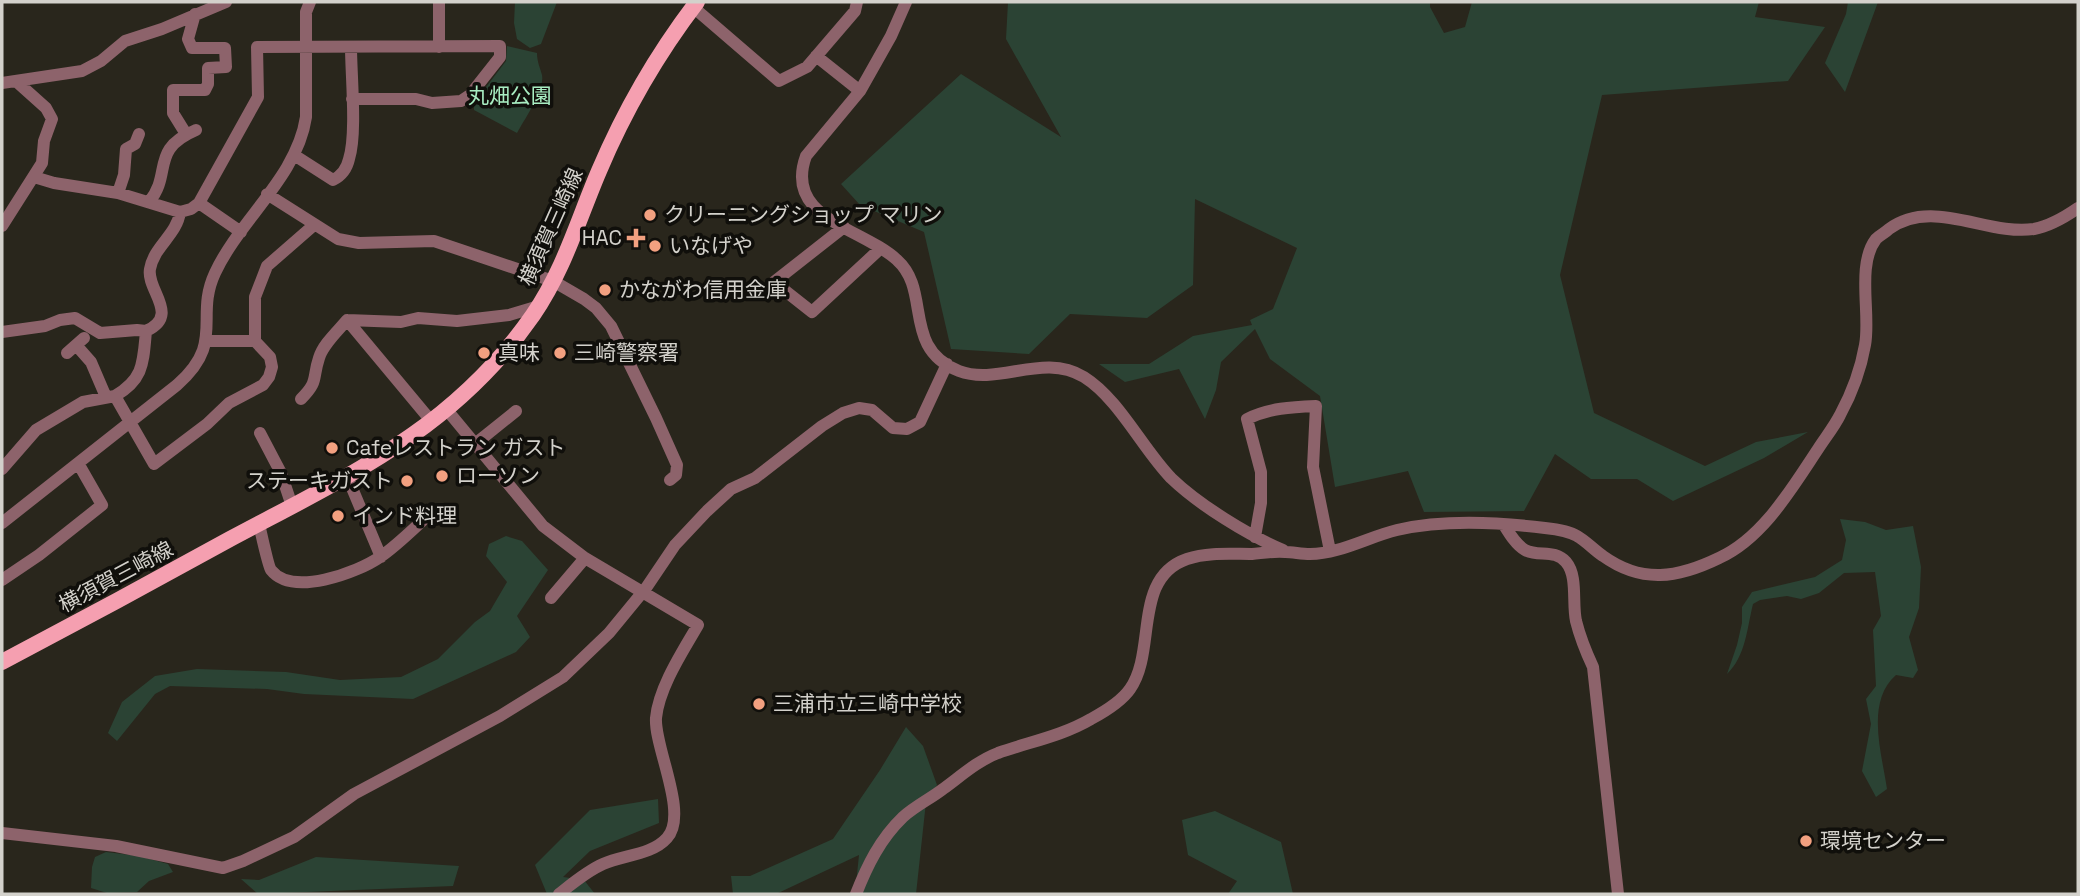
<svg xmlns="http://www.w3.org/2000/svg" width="2080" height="896" font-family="'Space Grotesk','Noto Sans JP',sans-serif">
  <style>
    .green { fill: #2b4334 }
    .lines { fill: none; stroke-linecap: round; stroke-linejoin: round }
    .minor { stroke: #8d636b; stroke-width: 12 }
    .major { stroke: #f59fb0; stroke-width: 16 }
    .poi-dot { fill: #f2a080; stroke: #100f0b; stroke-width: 2.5 }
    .labels { text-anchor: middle; stroke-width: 7; stroke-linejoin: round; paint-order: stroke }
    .park-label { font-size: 21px; fill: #a8edc2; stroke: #100f0b }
    .poi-label { font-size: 21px; fill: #d3d1cb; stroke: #100f0b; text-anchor: start }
    .street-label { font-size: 21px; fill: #d3d1cb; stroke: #100f0b }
  </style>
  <rect width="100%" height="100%" fill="#29261c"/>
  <path class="green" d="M515,2h42l-16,42 -11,4 -13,-9 -3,-16z
    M1008,2h422v5l14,26 21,-6 7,-25h287l-4,15 70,10 -37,54 -186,14 -42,180 34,138 111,53 51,-24 52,-10 -44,26 -91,43 -36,-22h-46l-36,-25 -31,57 -100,1 -16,-41 -73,16 -15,-91 -50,-37 -15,-30 -34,33 -5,28 -11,29 -26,-50 -54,13 -26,-18h50l44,-28 59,-11 -2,-5 23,-11 24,-61 -102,-49 -2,86 -46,33 -77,-4 -41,40 -78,-5 -27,-117 -64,-27 -19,-21 120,-110 100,63 -55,-98z
    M1848,2h30l-33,90 -20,-29 21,-49z
    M507,46l30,7c0,9 3,14 5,22 3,15 -18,45 -25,58l-43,-23v-7l32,-42z
    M1840,519l25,3 21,8 27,-4 8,41 -2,41 -10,29 9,33 -5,8 -17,-3c-31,27 -14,79 -9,114l-11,8 -14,-26 9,-47 -5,-25 10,-13 -3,-56 8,-14 -6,-44 -31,1 -25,20 -18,6 -14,-3 -27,4 -7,4c-6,24 -7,52 -26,70l10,-29 5,-22v-16l10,-15 63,-15 27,-17 4,-20z
    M506,536l16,5 26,29 -31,46 13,21 -14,15 -103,47 -109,-5 -37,-5 -97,-3 -15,8 -38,47 -9,-8 14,-31 33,-26 42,-7 89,3 54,8 61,-3 37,-18 37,-37 15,-11 17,-29 -21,-26 3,-12z
    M906,727l17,19 14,39 -11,17 -10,92h-61l4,-39 -83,39h-43l-2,-18h19l83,-37 47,-69z
    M658,799l1,24 -69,28 -27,26 21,3 11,14h-48l-12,-29 55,-55z
    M1215,811l66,31 12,52h-65l9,-13 -49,-26 -6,-35z
    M106,852l33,4 29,8 5,8 -24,9 -12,11 -30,1 -16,-5 1,-21 3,-10z
    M316,857l143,9 -6,20 -195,8 -17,-15 18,1z"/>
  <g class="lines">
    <path class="minor" d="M906,2l-15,34 -31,55 -54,65c-23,63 57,72 91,104 35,31 4,88 62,111 40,15 84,-19 125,6 35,22 58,71 87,101 28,27 77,57 112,72
      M693,7l86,74 28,-14 48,-56 2,-9
      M439,47v-45
      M816,56l44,35
      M2,83l80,-12 19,-10 24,-20 37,-12 64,-27
      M186,134l-13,-21v-23h32l3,-6v-16l18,-1 -1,-19h-33l-4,-9 7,-25
      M294,155l39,25c8,-4 14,-12 16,-21 8,-25 2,-84 2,-112
      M34,177l20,6 64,10 62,19 11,-3 8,-6
      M118,193l6,-18 2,-26 9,-5 4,-10
      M267,194l71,45 21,4 75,-2 119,40 31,18 12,9 15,18 45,92 21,47 -1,10 -6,5
      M149,202c24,-29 0,-52 47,-72
      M2,226l40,-63 2,-22 8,-22 -6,-11 -29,-26
      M844,227l-70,55 38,30 69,-64
      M241,232l-42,-29 59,-106 -1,-50 243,-1v11l-30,38 -9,6 -29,2 -16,-4h-64
      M347,320l85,102
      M2,332l43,-6 15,-6 15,-2 25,15 37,-3 9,1
      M255,341v-44l12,-31 47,-41
      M76,345l15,17 15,35
      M67,353l17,-15
      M115,396c29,-17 28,-33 31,-65 35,-16 0,-41 4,-62 4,-23 27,-34 30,-57
      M301,399c18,-18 11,-20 18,-41 4,-14 19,-27 28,-38l54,2 17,-4 39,3 52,-6 30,-9
      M447,410l96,116 42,32 113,67c-15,26 -39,62 -42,93 -2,29 33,96 11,120 -15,17 -44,17 -64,26 -16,7 -30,19 -44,30
      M260,433l21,40 11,33
      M475,444l41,-33
      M2,469l34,-39 47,-28 32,-6 39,68 53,-40 22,-21 34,-18 6,-8 3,-10 -2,-10 -15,-16h-49
      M347,476l34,81
      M2,523l175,-138c49,-43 17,-67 38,-112 25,-54 82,-96 91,-156v-105l4,-10
      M259,524c2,8 9,42 12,46 21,27 86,3 109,-13 19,-13 36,-31 53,-46
      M1504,525c5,8 12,20 21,25 13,7 30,-1 41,12 12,14 6,41 10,59 4,16 10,31 17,46l25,227
      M1255,537l6,-34v-31l-14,-53c22,-11 45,-12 69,-13l-3,61 17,84
      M2,580l37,-25 63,-50 -24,-42
      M551,598l34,-40
      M2,833l114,13 107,22 20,-7 51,-24 60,-43 146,-78 63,-39 46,-44 37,-45 29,-43 32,-34 24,-22 24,-11 67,-52 21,-13 16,-5 13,2 21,18 14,1 13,-7 27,-58
      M856,894c11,-28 24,-55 47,-77 12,-11 27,-18 40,-28 18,-13 34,-28 55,-36 31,-11 64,-17 93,-34 13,-7 30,-17 39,-30 27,-38 2,-111 57,-130 21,-7 43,-5 65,-5 11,-1 22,-3 33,-2 8,0 16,2 25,2 29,0 58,-17 87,-24 48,-11 100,-8 148,-2 9,1 24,3 32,8 9,5 17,14 26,20 39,28 75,22 116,2 44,-20 73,-70 99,-109 7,-11 16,-22 22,-34 12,-22 21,-47 25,-70 6,-30 -9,-80 11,-106 4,-4 9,-6 13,-10 43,-32 98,7 145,0 16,-3 31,-12 44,-21"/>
    <path class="major" d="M2,662c76,-40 152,-81 228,-123 118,-63 224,-110 303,-224 31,-45 45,-95 66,-144 25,-59 59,-118 98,-169"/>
  </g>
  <g class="poi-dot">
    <circle cx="650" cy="215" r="7"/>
    <path d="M632.5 227.5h7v7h7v7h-7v7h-7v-7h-7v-7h7z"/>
    <circle cx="655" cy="246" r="7"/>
    <circle cx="605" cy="290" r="7"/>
    <circle cx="484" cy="353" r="7"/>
    <circle cx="560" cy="353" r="7"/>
    <circle cx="332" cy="448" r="7"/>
    <circle cx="442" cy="476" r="7"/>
    <circle cx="407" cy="481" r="7"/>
    <circle cx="338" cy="516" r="7"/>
    <circle cx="759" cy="704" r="7"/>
    <circle cx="1806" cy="841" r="7"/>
  </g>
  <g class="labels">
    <g class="park-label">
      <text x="510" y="103">丸畑公園</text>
    </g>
    <g class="poi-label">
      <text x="664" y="222">クリーニングショップ マリン</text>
      <text x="622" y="245" text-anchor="end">HAC</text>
      <text x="669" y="253">いなげや</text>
      <text x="619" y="297">かながわ信用金庫</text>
      <text x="498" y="360">真味</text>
      <text x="574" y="360">三崎警察署</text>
      <text x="346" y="455">Cafeレストラン ガスト</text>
      <text x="456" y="483">ローソン</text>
      <text x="393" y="488" text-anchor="end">ステーキガスト</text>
      <text x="352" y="523">インド料理</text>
      <text x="773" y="711">三浦市立三崎中学校</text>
      <text x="1820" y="848">環境センター</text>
    </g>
    <g class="street-label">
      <text transform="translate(551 227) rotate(-66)" y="7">横須賀三崎線</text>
      <text transform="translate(116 577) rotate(-28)" y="7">横須賀三崎線</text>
    </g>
  </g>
  <rect width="2080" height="896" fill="none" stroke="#d3d1cb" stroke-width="7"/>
</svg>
